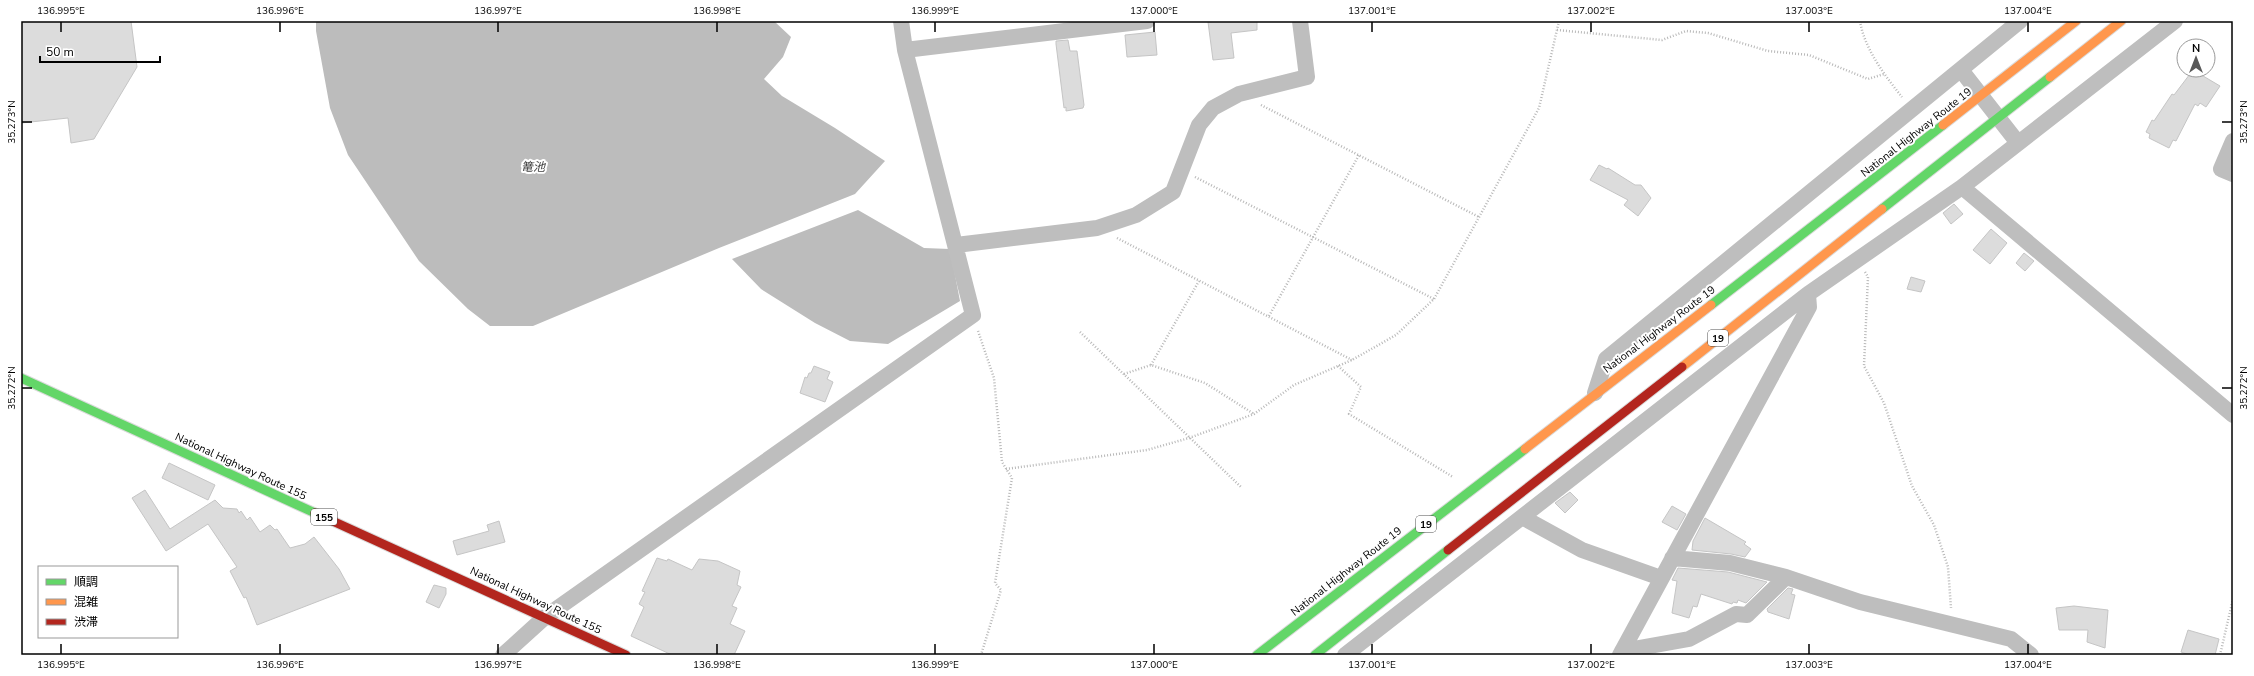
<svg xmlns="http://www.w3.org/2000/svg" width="2254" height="676" font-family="'Nunito Sans','Noto Sans JP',sans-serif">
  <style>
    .water { fill: #bcbcbc }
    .building { fill: #dcdcdc; stroke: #c5c5c5 }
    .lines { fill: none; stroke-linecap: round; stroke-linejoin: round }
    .fast-casing { stroke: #dbdbdb; stroke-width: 11 }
    .slow-casing { stroke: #dbdbdb; stroke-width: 11 }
    .jam-casing { stroke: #dbdbdb; stroke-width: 11 }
    .path { stroke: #b8b8b8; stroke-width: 2.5; stroke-dasharray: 1 2; stroke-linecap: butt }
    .street { stroke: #bebebe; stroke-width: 16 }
    .fast { stroke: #63d668; stroke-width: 9 }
    .slow { stroke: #ff974d; stroke-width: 9 }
    .jam { stroke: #b3261e; stroke-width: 9 }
    .ticks { fill: none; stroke: #000; stroke-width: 1.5 }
    .labels { text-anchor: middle; stroke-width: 4; stroke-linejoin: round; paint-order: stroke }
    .shield { fill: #fff; stroke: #4c4c4c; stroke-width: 1 }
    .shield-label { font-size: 10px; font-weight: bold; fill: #000 }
    .street-label { font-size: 11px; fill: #000; stroke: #fff }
    .water-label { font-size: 12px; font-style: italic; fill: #404040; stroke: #fff }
    .neatline { fill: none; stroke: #000; stroke-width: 1.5 }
    .ticks-label { font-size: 10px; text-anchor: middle; fill: #000 }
  </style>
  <rect width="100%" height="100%" fill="#fff"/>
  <path class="water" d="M316,21h458l17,16 -8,20 -19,22 18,17 53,32 50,33 -30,33 -136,54 -186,78h-43l-22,-17 -49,-48 -71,-106 -18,-47 -14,-77z
    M858,210l66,38 26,1 10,52 -72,43 -38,-3 -35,-18 -54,-34 -29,-30z"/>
  <path class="building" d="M21,21h110l6,46 -43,72 -23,4 -3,-25 -47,5z
    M1217,21h40v9l-26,3 3,25 -21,2 -5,-38z
    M1155,32l2,23 -30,2 -2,-22z
    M1068,40l2,11h7l7,54 -1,3 -17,3v-4l-2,1 -8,-64v-3z
    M2193,70l27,16 -14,21 -6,-4 -2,3 -3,-2 -19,37 -3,-1 -4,8 -20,-10 1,-4 -4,-2 6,-12 2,1 18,-27 2,1z
    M1599,165l8,4 1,-1 27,17h6l10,13 -13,18 -14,-11 4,-5 -38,-20z
    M1954,204l9,10 -12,10 -8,-11z
    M1991,229l16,14 -17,21 -17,-14z
    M2024,253l10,8 -9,10 -9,-8z
    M1911,277l14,4 -4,11 -14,-3z
    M814,366l16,6 -3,7 6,3 -8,20 -25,-9 5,-16 2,1 2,-5h2z
    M169,463l46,22 -7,15 -46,-22z
    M145,490l25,39 45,-29 8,8 14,1 2,4 2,-2 6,9 3,-3 10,15 10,-7 5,5 2,-1 13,19 15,-4 9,-7 25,32 11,20 -93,36 -11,-28 -2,1 -14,-27 7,-4 -29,-43 -42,27 -34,-53z
    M1570,492l8,8 -13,13 -10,-10z
    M1672,506l14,8 -9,16 -15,-8z
    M1705,518l41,24 -2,2 7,5 -6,8 -14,-3 -39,-4 1,-9z
    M499,521l6,21 -48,13 -4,-14 36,-10 -2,-6z
    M657,558l10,3 1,-2 24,11 7,-11 19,2 22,10 -3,14 4,2 -9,19 5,2 -7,16 15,7 -11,24h-62l-41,-19 13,-29 -5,-3 6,-12 -3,-1z
    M1678,568l50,4 39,10 -21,21 -8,-3 -1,3 -4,-1 -1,2 -31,-10 -4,13 -4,-1 -4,12 -17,-5 5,-32 -5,-1z
    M434,585l12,3v6l-7,14 -13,-6z
    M1788,588l5,1 -2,5 4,1 -6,24 -21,-7 -1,-3z
    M2074,606l34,4 -3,38 -18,-6 1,-12h-29l-3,-22z
    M2188,630l31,9 -4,16h-26l-8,-3z"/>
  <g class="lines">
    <g class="fast-casing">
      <path id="fast" d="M1882,209l168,-132
        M1711,305l232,-180
        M21,378l294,135
        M1257,655l268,-206
        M1315,655l133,-105"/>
    </g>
    <g class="slow-casing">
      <path id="slow" d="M2050,77l71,-56
        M1943,125l133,-104
        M1682,367l200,-158
        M1525,449l186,-144"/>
    </g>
    <g class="jam-casing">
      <path id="jam" d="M315,513l311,142
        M1448,550l234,-183"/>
    </g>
    <path class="path" d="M1860,21c4,27 25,55 42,76
      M1557,30l105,10 24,-9 22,2 60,18 41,4 59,24 16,-5
      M1261,105l218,112
      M1195,177l239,122
      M1117,238l235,122
      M1865,272l3,5 -4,89 20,37 28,83 22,39 14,42 3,41
      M1269,316l90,-161
      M978,331l16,47 8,84 10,16 -17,105 6,7 -20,65
      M1080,332l161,155
      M1151,365l48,-84
      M1338,366l23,21 -12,27 104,63
      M1124,374l27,-9 54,18 49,31
      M1006,469l141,-19 42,-12 65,-24 40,-29 58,-25 44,-25 38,-36 105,-191 20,-87
      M2220,655l13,-56"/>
    <path class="street" d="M905,50l242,-29
      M1961,70l57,73
      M2233,141l-12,28 12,5
      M1962,187l271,228
      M956,245l141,-17 39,-13 37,-23 26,-67 14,-17 26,-14 68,-17 -7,-56
      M1595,393l11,-34 414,-338
      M1522,517l60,33 79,28
      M1672,558l58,5 56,14 74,25 151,37 20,16
      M1622,651l67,-12 47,-25 11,1 39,-38
      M503,655l42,-38 428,-302 -68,-265 -4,-29
      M1345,655l463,-361 154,-107 213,-166
      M1620,655l189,-348 -1,-13"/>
    <use href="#fast" class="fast"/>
    <use href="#slow" class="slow"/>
    <use href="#jam" class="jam"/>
  </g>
  <path class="ticks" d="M61,22v10M280,22v10M498,22v10M717,22v10M935,22v10M1154,22v10M1372,22v10M1591,22v10M1809,22v10M2028,22v10M22,122h10M2222,122h10M22,388h10M2222,388h10M61,644v10M280,644v10M498,644v10M717,644v10M935,644v10M1154,644v10M1372,644v10M1591,644v10M1809,644v10M2028,644v10"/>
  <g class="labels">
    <g class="shield">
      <rect x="1708" y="330" width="20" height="16" rx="3"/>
      <rect x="311" y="509" width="26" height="16" rx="3"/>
      <rect x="1416" y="516" width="20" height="16" rx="3"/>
    </g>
    <g class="shield-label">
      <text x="1718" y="342">19</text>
      <text x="324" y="521">155</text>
      <text x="1426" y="528">19</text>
    </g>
    <g class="street-label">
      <text transform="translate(1916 132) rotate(-38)" y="4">National Highway Route 19</text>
      <text transform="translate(1659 329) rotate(-37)" y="4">National Highway Route 19</text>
      <text transform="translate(241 466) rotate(25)" y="4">National Highway Route 155</text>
      <text transform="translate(1346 571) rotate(-38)" y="4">National Highway Route 19</text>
      <text transform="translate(536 600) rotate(25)" y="4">National Highway Route 155</text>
    </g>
    <g class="water-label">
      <text x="533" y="171">篭池</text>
    </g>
  </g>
  <rect width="2254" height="676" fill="none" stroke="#ffffff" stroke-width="44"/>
  <rect x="38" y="566" width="140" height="72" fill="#ffffff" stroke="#999999"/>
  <rect x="46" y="579" width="20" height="6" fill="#63d668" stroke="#999999"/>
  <text x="74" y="586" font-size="12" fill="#000000">順調</text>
  <rect x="46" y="599" width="20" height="6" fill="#ff974d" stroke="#999999"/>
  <text x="74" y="606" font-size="12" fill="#000000">混雑</text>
  <rect x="46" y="619" width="20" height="6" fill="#b3261e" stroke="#999999"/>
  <text x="74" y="626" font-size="12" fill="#000000">渋滞</text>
  <g transform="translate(2196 58)"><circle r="19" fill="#ffffff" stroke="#999999"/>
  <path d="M0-3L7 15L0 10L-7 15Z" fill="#595959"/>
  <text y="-6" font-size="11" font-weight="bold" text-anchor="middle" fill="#000000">N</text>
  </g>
  <path d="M40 56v6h120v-6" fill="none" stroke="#000000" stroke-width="2"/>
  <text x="46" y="56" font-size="12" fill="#000000" stroke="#ffffff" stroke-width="3" paint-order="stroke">50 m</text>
  <rect x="22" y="22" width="2210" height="632" class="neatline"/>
  <g class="ticks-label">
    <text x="61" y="14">136.995°E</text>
    <text x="280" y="14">136.996°E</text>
    <text x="498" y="14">136.997°E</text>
    <text x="717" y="14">136.998°E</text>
    <text x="935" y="14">136.999°E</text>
    <text x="1154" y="14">137.000°E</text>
    <text x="1372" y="14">137.001°E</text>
    <text x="1591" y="14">137.002°E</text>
    <text x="1809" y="14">137.003°E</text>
    <text x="2028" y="14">137.004°E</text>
    <text transform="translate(11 122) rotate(-90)" y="4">35.273°N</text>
    <text transform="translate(2243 122) rotate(-90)" y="4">35.273°N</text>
    <text transform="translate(11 388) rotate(-90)" y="4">35.272°N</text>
    <text transform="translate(2243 388) rotate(-90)" y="4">35.272°N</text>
    <text x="61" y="668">136.995°E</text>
    <text x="280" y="668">136.996°E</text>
    <text x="498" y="668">136.997°E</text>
    <text x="717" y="668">136.998°E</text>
    <text x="935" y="668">136.999°E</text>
    <text x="1154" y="668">137.000°E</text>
    <text x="1372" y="668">137.001°E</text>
    <text x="1591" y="668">137.002°E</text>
    <text x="1809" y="668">137.003°E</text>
    <text x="2028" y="668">137.004°E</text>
  </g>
</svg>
